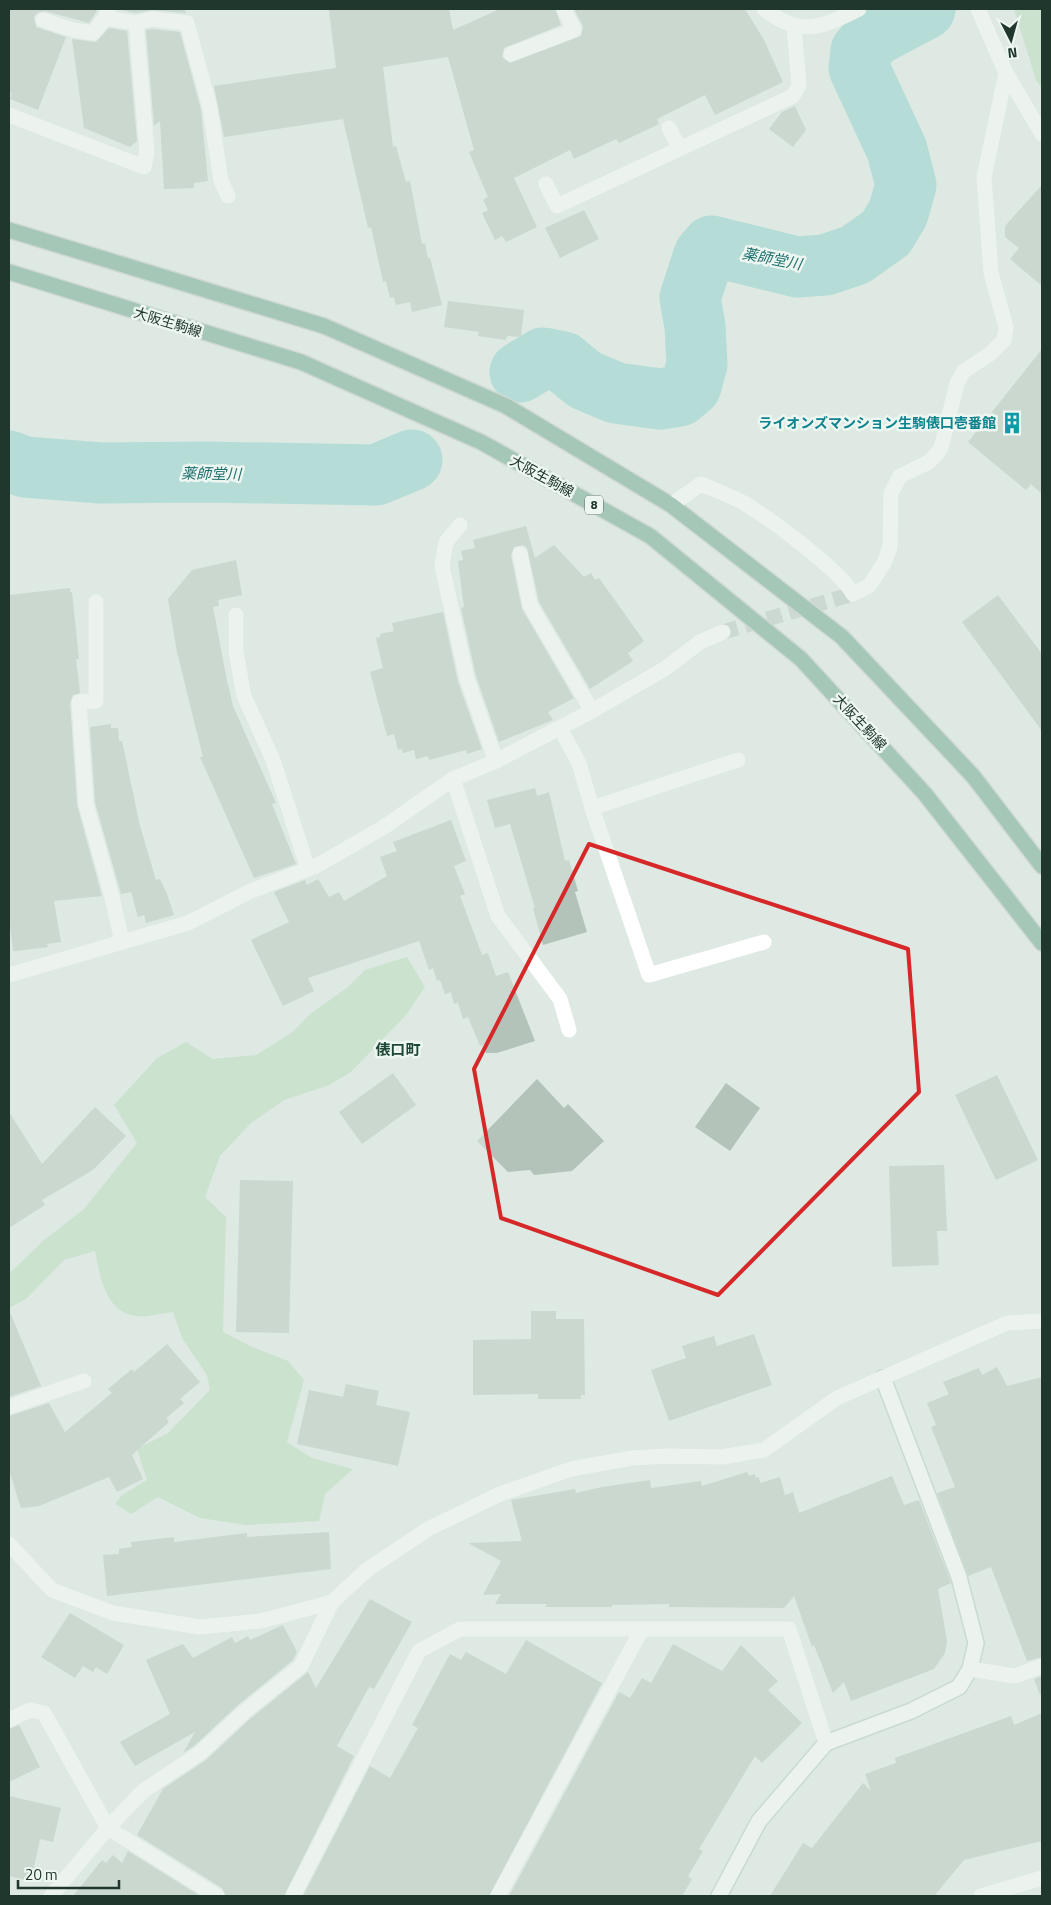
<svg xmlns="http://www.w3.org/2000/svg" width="1051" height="1905" font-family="'Titillium Web','Noto Sans JP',sans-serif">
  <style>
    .green { fill: #b6dab9 }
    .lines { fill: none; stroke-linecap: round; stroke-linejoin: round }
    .river { stroke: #86cdca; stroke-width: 61 }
    .building { fill: #b3c3ba }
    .street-tunnel { stroke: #b7c5be; stroke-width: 15; stroke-dasharray: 15 8; stroke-linecap: butt }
    .secondary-casing { stroke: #b1c8bb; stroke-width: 18 }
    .primary-casing { stroke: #bcc3c0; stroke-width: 18 }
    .lane { stroke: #fff; stroke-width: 15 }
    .street { stroke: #fff; stroke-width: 15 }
    .secondary { stroke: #fff; stroke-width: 15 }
    .primary { stroke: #639d83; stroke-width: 15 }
    .marked { fill: none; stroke: #d62828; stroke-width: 4; stroke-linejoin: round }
    .labels { text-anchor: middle; stroke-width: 5; stroke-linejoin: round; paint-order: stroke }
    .shield { fill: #edf6f0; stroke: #5e7068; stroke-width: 1 }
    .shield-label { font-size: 12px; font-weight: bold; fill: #20372d }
    .street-label { font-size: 14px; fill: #20372d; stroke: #edf6f0 }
    .culture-label { font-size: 14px; font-weight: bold; fill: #0d838f; stroke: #edf6f0; text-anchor: end }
    .water-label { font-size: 15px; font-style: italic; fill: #1d706e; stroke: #edf6f0 }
    .neighbourhood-label { font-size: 15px; font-weight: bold; fill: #1d4836; stroke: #edf6f0 }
  </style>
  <rect width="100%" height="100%" fill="#dde9e2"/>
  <path class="green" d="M1014,9h28v79l-6,-8z
    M407,957l18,30 -19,28 -55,57 -24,14 -43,14 -33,23 -31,33 -15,41 21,20 -3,115 29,15 36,14 16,19 -17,62 25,16 41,11 -28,25 -6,27 -73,4 -46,-7 -42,-21 -27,17 -16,-10 7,-9 25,-15 -10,-31 31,-16 42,-43 -3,-15 -25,-37 -9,-26c-12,1 -31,7 -42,3 -27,-7 -31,-41 -36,-64l-31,9 -38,39 -17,9v-34l34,-33 41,-32 53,-66 -23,-38 43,-47 29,-16 27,17 43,-4 37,-23 16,-17 39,-28 17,-17z"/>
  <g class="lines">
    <path class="river" d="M520,372l23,-14 20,4 22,18 31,13 44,6 19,-3 12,-10 6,-22 -2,-38 -5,-28 14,-43 8,-9 85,21 28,-2 30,-10 31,-22 12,-20 8,-28 -9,-35 -38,-82 2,-17 13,-15 51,-27
      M9,461l16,6 76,6 105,-1 170,3 36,-15"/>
  </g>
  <path class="building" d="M9,9h89l-9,14 -44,-12 -8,2 -3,4 2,10 30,10 -28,73 -28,-11 2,-6 -3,-1z
    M117,9h68l1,4 -34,-3 -16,3z
    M329,9h120l4,21 47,-21h55l6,16 -57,23 -2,9 8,6 71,-27 2,-10 -9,-17h171l19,31 19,42 -68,33 -10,-20 -48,24 2,5 -40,19 -3,-4 -42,20 -4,-9 -56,28 23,49 -31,15 -4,-6 -7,4 -13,-27 6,-3 -5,-10 5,-3 -19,-45 5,-2 -26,-93 -65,10 10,80 3,-1 10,36 4,-1 12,63 3,-1 3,15h2l12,47 -30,7 -2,-10 -14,3 -2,-8 -4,1 -4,-17 -3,1 -12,-55 -3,1 -25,-109 -119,18 -10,-51 122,-18z
    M109,28l18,3 10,110 -7,6 -46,-19 -12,-89 24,3z
    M152,29l28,3 21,78 7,71 -14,2v5l-30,1 -4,-68 -6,5 -8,-96z
    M795,106l11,24 -13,17 -24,-18 13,-17z
    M1042,185v101l-32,-27 9,-11 -14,-11v-11z
    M584,210l15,29 -39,19 -15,-30z
    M448,301l76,9 -3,27 -14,-1 -1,4 -28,-4 1,-4 -35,-5z
    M1042,349v145l-11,-10 -5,6 -58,-48z
    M526,526l9,32 19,-13 30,32 7,-4 4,7 4,-2 45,63 -16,12 5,8 -43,28 -51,-87 -12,-54 -4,-3 -9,2 -3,9 11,53 52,89 -26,14 5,8 -54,22 -23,-66 -15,-68 3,-1 -6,-46 5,-1 -2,-9 14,-3 -2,-8z
    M236,560l6,35 -24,5 1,6 -6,1 14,74 6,25 43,97 -4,1 24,60 -42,14 -54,-121h3l-26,-105 -9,-53 24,-29z
    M70,588v4h2l7,67h-3l4,34 -7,2 -3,8 7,102 25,91 -48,5 7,41 -14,2 1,3 -32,4h-3l-4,-34v-322z
    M998,595l44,59v77l-80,-109z
    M443,612l15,70 24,67 -15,5 -1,-4 -37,10 -1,-4 -12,3 -2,-9 -11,3 -1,-4 -4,1 -4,-16 -7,2 -17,-64 13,-4 -7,-30 4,-1v-3l14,-3 -2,-8z
    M111,724v4h7l1,13h3l18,85 16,54 4,-1 7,15 7,21 -28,8 -2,-8 -6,2 -7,-25 -10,2 -26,-92 -5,-75z
    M535,788l2,8 12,-4 16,69 4,-1 9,31 -3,1 12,40 -44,13 -10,-37h2l-25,-84 -15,4 -8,-28z
    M451,820l15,41 -12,5 11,28 -5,2 22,59 6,-2 8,23 12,-4 27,69 -38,12h-11l-2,-8 -4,1 -12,-29 -5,2 -5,-16 -4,1 -3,-12 -6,2 -5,-14 -3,1 -4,-13 -4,2 -10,-29 -111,37 6,13 -31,15 -32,-66 38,-18 -15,-30 31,-12 2,5 11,-6 11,18 10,-5 5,9 43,-25 -7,-19 17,-6 -4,-9z
    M393,1073l23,32 -54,39 -23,-32z
    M997,1075l41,85 -42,20 -41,-85z
    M537,1079l27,29 4,-4 36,37 -32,30 -38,4 -4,-5 -22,2 -31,-31z
    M726,1083l34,25 -30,43 -35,-24z
    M95,1107l31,29 -33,34 -51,30 3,5 -36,23v-116l33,52z
    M944,1165l3,66h-10l2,34 -47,2 -3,-101z
    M240,1180l53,1 -4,152 -53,-1z
    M9,1310l32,76 -32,11z
    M531,1311h25v8h28l1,76h-4v4h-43v-5l-65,1v-55l58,-1z
    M754,1334l18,51 -103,36 -18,-51 35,-12 -4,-12 32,-10 3,10z
    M167,1344l33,38 -20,17 4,4 -18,15 3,4 -37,33 11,24 -26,13 -8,-15 -70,29 -18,2 -12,-38v-54l40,-13 16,29 47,-39 -4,-4 24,-20 2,3z
    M997,1367l10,19 35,-9v280l-15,4 -36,-94 -23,9 -31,-83 18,-6 -24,-60 5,-2 -9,-22 22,-9 -6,-12 36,-14 3,7z
    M346,1384l33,7 -3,14 34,7 -12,54 -101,-22 12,-54 34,7z
    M747,1472l2,4 6,-2 1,4 3,-1 1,6 20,-6 5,18 8,-3 6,21 93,-37 12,29 15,-5 32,83 -13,6 9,52 -2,12 -11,16 -83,32 -7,-19 -11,11 -19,-48 -2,2 -18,-51 -10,12 -115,-1v-3l-57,1v2h-67l2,-3h-52l6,-10 -18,1 18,-34 -33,-18 54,-2 -11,-41 64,-11 1,4 26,-6 48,-7 1,8 50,-7 1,5z
    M329,1532l2,37 -224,27 -4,-41 16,-1v-5l13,-2 -1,-5 43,-5v5l73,-9v4z
    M370,1599l42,23 -38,67 -5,-2 -32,59 17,10 -70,140h-58l-4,-8 -85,-53 26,-46 43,-29 44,-41 58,-47 8,16z
    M70,1613l54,32 -17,29 -11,-7 -3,5 -10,-6 -8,12 -34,-21z
    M283,1625l14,27 -4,8 -55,45 -44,41 -11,7 12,-21 -60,34 -15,-24 50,-28 -24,-54 37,-16 10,14 39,-21 3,6 13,-7 2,4z
    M526,1640l76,43 -113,213h-186l67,-130 20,12 28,-50 -6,-3 38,-71 11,6 5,-8 40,22z
    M673,1644l49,27 19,-26 37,36 -10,9 34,33 -40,40 -7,-7 -56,93 4,2 -15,25 4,3 -10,17h-173l110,-204 11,6 12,-20 9,5z
    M1042,1676v18l-2,1 -6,-16z
    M1042,1713v128l-78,19 -30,36h-164l33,-53 9,5 51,-65 8,8 -6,-17 31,-11 -1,-5 116,-42 3,9z
    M19,1725l21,42 -31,15v-53z
    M9,1796l52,12 -8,34 -13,-3 -9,42 -22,-5z
    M128,1851l72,45h-127l29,-36 4,3 7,-8 9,8z"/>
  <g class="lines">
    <path class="street-tunnel" d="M723,632l130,-38"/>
    <g class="secondary-casing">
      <path id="secondary" d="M719,1896l40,-75 67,-78 85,-32 48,-24 11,-18 6,-26 -17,-66 -76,-199"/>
    </g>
    <g class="primary-casing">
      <path id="primary" d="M9,230l315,96 182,80 165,99 171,132 131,139 69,90
        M9,272l292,90 180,80 169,94 151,123 124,135 117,149"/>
    </g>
    <path class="lane" d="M43,20l30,10 20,3 12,-15
      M136,23l15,-4 36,4 23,85 11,73 7,15
      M511,54l63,-24 -10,-21
      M669,128l10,19
      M546,184l11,22 236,-110 6,-11 -5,-58
      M460,525l-14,17 -4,24 25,113 29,82
      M520,554l10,51 62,106
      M96,602v99l-17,1 7,102 26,93 10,45
      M236,615v37l8,44 29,64 35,109
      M560,728l19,35 13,45 57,167 115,-33
      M453,779l45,137 62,83 9,31
      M592,808l146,-48
      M9,1407l75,-26"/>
    <path class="street" d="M764,9c36,28 57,19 95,0
      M978,9l28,64 36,61
      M9,115l135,52 3,-15 -11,-129 -31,-5 3,-9
      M671,505l30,-21c14,6 30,12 43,19 26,16 95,66 109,91l16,-8 15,-23 6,-16 1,-54 9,-17 29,-14 6,-6 6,-8 16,-65 7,-12 26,-17 14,-14 2,-13 -15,-54 -7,-96 22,-104
      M9,975l179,-52 63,-32 65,-25 68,-39 69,-48 43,-18 96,-50 74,-43 34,-26 23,-10
      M9,1544l43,46 61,23 87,14 61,-6 71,-19
      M970,1669l45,7 27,-10
      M9,1720l21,-10 14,3 64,115 109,68
      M51,1896l57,-68 35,-37 57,-38 44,-41 57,-46 31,-64 36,-33 60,-40 72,-35 71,-25 61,-11 36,-2 54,1 42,-7 73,-52 170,-75 35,-2
      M293,1896l126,-245 41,-22h329l37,114
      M498,1896l144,-267
      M981,1896l61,-18"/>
    <use href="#secondary" class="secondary"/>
    <use href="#primary" class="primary"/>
  </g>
  <path d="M0 0H1051V1905H0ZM589,844l319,105 11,143 -201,203 -217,-77 -27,-149z" fill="#dde9e2" fill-opacity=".55" fill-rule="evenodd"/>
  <path class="marked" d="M589,844l319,105 11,143 -201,203 -217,-77 -27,-149z"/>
  <defs>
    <g id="building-bare" transform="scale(1.725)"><path d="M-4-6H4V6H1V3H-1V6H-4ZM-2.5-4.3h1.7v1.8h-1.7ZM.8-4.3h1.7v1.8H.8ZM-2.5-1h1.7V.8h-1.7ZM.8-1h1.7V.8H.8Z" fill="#0f9aa8" stroke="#edf6f0" stroke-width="2.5" paint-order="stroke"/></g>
  </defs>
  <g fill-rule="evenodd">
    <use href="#building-bare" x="1012" y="423"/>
  </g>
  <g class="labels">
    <rect class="shield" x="585" y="495.5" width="18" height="19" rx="4"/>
    <g class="shield-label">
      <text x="594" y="509">8</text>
    </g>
    <g class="street-label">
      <text transform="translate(168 322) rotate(17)" y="5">大阪生駒線</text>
      <text transform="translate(542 476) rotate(29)" y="5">大阪生駒線</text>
      <text transform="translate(860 722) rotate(47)" y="5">大阪生駒線</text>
    </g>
    <g class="culture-label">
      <text x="996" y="428">ライオンズマンション生駒俵口壱番館</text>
    </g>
    <g class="water-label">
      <text transform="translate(772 259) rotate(11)" y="5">薬師堂川</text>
      <text transform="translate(211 474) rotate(1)" y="5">薬師堂川</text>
    </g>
    <g class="neighbourhood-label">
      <text x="398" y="1055">俵口町</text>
    </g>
  </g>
  <rect width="1051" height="1905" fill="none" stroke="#20372d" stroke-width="20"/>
  <g transform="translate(1011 40) rotate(174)" stroke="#edf6f0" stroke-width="4" paint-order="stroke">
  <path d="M0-4L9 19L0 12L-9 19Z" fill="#20372d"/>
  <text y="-8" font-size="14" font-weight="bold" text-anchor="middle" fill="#20372d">N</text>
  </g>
  <path d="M18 1880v8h101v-8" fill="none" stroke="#20372d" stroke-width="2.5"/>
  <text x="25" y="1880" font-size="15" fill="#20372d" stroke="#edf6f0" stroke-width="4" paint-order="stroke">20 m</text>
</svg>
